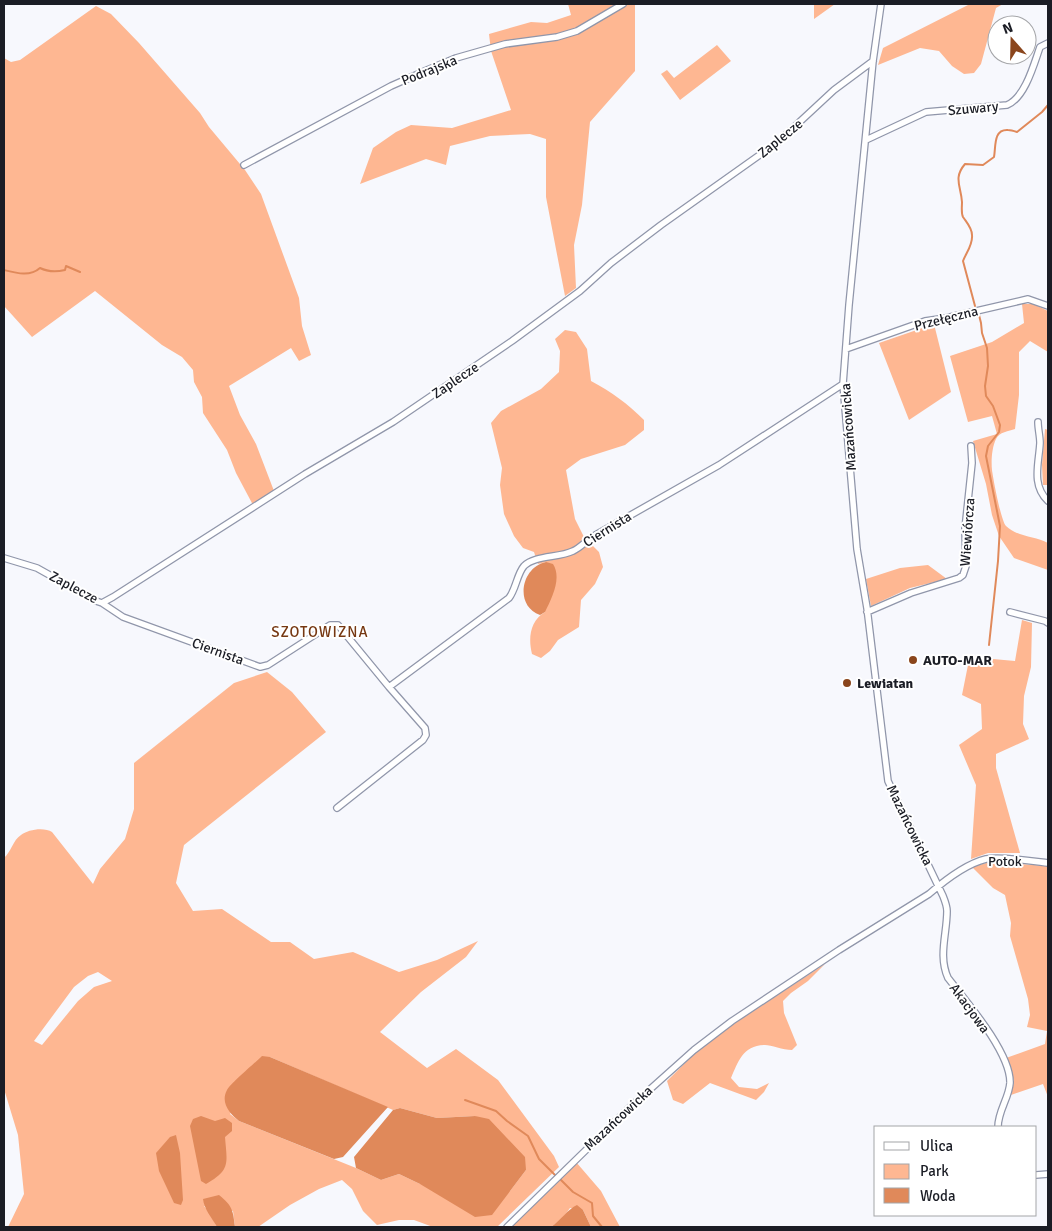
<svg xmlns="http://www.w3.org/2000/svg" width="1052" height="1231" font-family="Signika,sans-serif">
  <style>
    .green { fill: #feb792; fill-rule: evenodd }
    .water { fill: #e0895a }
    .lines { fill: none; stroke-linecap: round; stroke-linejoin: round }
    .stream { stroke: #e0895a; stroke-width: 2 }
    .minor-casing { stroke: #9096aa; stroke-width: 8 }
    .minor { stroke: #fff; stroke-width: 5.5 }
    .poi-dot { fill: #8a451c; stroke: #fff; stroke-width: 2 }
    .labels { text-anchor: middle; stroke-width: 4; stroke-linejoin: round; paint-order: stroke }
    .street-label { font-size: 14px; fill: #1b1d25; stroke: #fff }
    .poi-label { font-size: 14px; font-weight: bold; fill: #1b1d25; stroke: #fff; text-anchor: start }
    .neighbourhood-label { font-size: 15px; letter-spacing: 1px; fill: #763812; stroke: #fff }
  </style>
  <rect width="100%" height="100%" fill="#f7f8fd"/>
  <path class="green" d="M568,4h67v67l-45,51 -8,83 -8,40 2,43 -11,8 -19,-99v-58l-16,-5 -40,2 -40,10 -4,19 -20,-6 -66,25 13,-36 23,-16 15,-7 41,3 59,-18 -20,-59 -2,-17 42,-12 16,1 24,-8z
    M814,4h21l-21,15z
    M970,4h33l-7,4 -15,56 -7,9 -10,1 -12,-8 -13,-15 -19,-3 -42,17 5,-17z
    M96,6l15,8 28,29 61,70 9,14 36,43 16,24 38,104 3,28 9,29 -12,6 -8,-13 -62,38 11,29 16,29 18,47 -21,14 -17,-32 -9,-23 -24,-37 -1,-16 -8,-15 -1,-12 -11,-13 -20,-12 -67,-54 -63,46 -28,-31v-248l7,4 9,-2z
    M717,45l14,16 -51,39 -19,-26 6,-4 7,8z
    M1022,304h11l15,7v41l-18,-11 -11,11v43l-4,34c-6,2 -16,3 -19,10 -4,8 -5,22 -4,31 1,8 9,51 14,56 11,11 29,10 42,17v27l-34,-12 -15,-22 -7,-21 -6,-31 -13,-43 24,-7 -5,-18 -24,6 -18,-66 42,-14 32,-19z
    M934,324l17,68 -42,28 -30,-77z
    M565,330l11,2 11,17 4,32c21,11 37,23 53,39v10l-19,15 -44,14 -15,11 9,49 9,18 15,15 4,15 -8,17 -14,16 -2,27 -21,13 -8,11 -9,7 -9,-4c-4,-16 -2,-33 13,-42l1,-50 -8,2 -4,-12 -11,-4 -9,-12 -10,-22 -4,-29 2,-17 -11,-45 10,-12 40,-22 18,-17 1,-21 -5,-12z
    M1045,429l3,1v55h-5l-1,-20z
    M928,565l19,14 -37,9 -39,18 -5,-27 34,-11z
    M1022,620l10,3 -1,44 -7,29 -1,28 6,15 -33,15v14l24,85h-32l-17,6 5,-74 -17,-40 23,-16 -1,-25 -19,-9 8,-40 12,3 33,3z
    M267,672l25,20 34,40 -142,113 -8,38 17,28 29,-2 49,33h19l24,17 39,-7 46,20 38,-12 41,-19 -12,16 -45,35 -41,40 47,36 29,-19 42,31 56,76 5,11 -62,60h-64l-19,-7h-15l-22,5 -14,-14 -11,-22 -10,-9 -23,9 -29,16 -32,22h-23l-2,-16 -29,-5 6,7 7,14h-209l16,-33 -6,-59 -14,-46v-231c7,-6 9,-18 17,-23 7,-6 24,-8 31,-3l41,52 7,-15 25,-30 9,-30v-46l100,-80zM98,972l14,9 -18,6 -16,14 -36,44 -8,-4 40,-54 14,-11zM270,1057l123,53 7,-2 37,10 38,-2 51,54 -16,21 -90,-7 -21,-10 -18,6 -25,-12 -117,-47 -9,-7z
    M990,862l58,4v231l-5,-13 -32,11 3,-14 -8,-23 39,-14 2,-13 -20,-4 3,-12 -2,-16 -18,-63 1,-13 -6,-28 -12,-7 -21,-21z
    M825,964l-17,17 -17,12 -8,8 1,12 13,32 -5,5c-9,0 -21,-5 -27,-5 -22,0 -27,17 -34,33l8,9 18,2 12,-6 -5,9 -8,8 -46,-17 -27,21 -10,-4 -6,-19 29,-29 39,-29z
    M576,1162l25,29 19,36h-29l-8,-17 -13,-2 -8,11 -11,8h-40z"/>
  <path class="water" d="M546,562l7,2c9,14 -1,34 -8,48l-5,3c-26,-9 -19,-48 6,-53z
    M262,1056l8,1 118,50 -45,50 -9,2 -95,-38c-9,-7 -19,-18 -12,-31 3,-6 28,-27 35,-34z
    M400,1108l37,10 38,-2 14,3 36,38 1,13 -34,45 -17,2 -55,-33 -21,-10 -18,6 -25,-12 -2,-11 39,-47z
    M201,1116l14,5 10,-3 7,5v8l-7,6c2,26 6,33 -19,47l-5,-3 -11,-55 3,-7z
    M176,1135l4,18 3,47 -2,5 -7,-2 -15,-32 -3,-18 14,-16z
    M219,1195c14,11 14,16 16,32h-18c-5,-9 -13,-18 -14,-28z
    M577,1205l6,5 8,17h-40c10,-7 17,-18 26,-22z"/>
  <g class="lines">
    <path class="stream" d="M4,270c12,3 26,7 36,-2 8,4 16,4 25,2l1,-4 14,6
      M975,306l-12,-45c3,-8 10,-16 9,-26 0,-7 -5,-12 -9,-18 -2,-4 -1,-10 -1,-15 -1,-16 -9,-24 3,-38l18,1 11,-8c2,-10 -1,-28 14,-27 3,0 6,1 9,2l25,-20 6,-7
      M979,315l2,8 1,10 5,15 1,18 -3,20 1,10 7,10 7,19 -1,7 -11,14 -2,10 14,70 -2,35 -9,84
      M465,1100l31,11 11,10 21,15 11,23 17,17
      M560,1179l13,13 19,11 1,13 9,11"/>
    <g class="minor-casing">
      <path id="minor" d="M881,4l-8,57 -24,244 -6,79 14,165 10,59 21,173 55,115c2,5 4,10 4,15 0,23 -9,45 1,67 18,23 63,75 62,105 -1,15 -12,28 -12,44
        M866,140l60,-28 81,-7c18,-7 27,-41 33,-58l8,-4
        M244,165l147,-79 34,-15 31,-13 49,-14 52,-7 20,-6 46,-27
        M846,349l79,-28 21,-3 82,-19 20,7
        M1038,422c0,7 2,14 2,21 -1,20 -9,42 8,58
        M4,558l33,10 59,33 6,2 11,-6 192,-123 88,-52 119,-81 68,-50 31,-28 50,-38 117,-83 56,-52 39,-29
        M102,603l21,14 137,50 8,-2 62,-40h8l51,62
        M867,612l44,-19 48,-15 4,-3 3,-9 -1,-37 7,-66 -1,-17
        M1010,612l35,9 3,2
        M337,808l86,-68 3,-5 -1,-7 -36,-41 120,-89c7,-9 8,-24 15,-32 11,-11 35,-8 49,-15 7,-3 13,-10 19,-14l127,-72 124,-81
        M1036,1175l12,-1
        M507,1227l121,-118 66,-59 38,-29 107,-71 90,-56c15,-13 36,-30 57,-35 15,-3 46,2 62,4"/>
    </g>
    <use href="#minor" class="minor"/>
  </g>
  <g class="poi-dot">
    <circle cx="913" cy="660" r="5"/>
    <circle cx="847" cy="683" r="5"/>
  </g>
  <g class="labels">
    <g class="street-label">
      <text transform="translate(429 70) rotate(-22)" y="5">Podrajska</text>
      <text transform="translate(973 108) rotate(-5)" y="5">Szuwary</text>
      <text transform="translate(780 138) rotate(-39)" y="5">Zaplecze</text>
      <text transform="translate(946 318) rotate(-14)" y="5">Przełęczna</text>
      <text transform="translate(455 380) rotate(-34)" y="5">Zaplecze</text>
      <text transform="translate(848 427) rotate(-94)" y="5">Mazańcowicka</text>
      <text transform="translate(607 529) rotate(-32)" y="5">Ciernista</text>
      <text transform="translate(967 532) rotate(-86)" y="5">Wiewiórcza</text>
      <text transform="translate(74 587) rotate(28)" y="5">Zaplecze</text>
      <text transform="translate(218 651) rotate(20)" y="5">Ciernista</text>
      <text transform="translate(910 825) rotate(64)" y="5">Mazańcowicka</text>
      <text x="1005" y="866">Potok</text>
      <text transform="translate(970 1008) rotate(54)" y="5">Akacjowa</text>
      <text transform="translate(618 1118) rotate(-43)" y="5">Mazańcowicka</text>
    </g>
    <g class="poi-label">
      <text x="923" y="665">AUTO-MAR</text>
      <text x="857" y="688">Lewiatan</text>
    </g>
    <g class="neighbourhood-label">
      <text x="320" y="637">SZOTOWIZNA</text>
    </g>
  </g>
  <rect width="1052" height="1231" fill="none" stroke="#1b1d25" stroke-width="10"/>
  <rect x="874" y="1126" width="162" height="90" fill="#ffffff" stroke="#a4a5a8"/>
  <rect x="884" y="1142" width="25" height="8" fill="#ffffff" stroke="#a4a5a8"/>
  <text x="920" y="1151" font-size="15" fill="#1b1d25">Ulica</text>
  <rect x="884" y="1164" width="25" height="15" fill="#feb792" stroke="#a4a5a8"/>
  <text x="920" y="1176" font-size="15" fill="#1b1d25">Park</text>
  <rect x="884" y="1188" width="25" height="15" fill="#e0895a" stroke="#a4a5a8"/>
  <text x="920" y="1201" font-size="15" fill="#1b1d25">Woda</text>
  <g transform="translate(1012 40) rotate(340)"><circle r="24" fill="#ffffff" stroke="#a4a5a8"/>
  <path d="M0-4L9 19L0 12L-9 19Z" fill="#8a451c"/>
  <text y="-8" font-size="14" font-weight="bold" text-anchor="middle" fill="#1b1d25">N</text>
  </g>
</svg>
